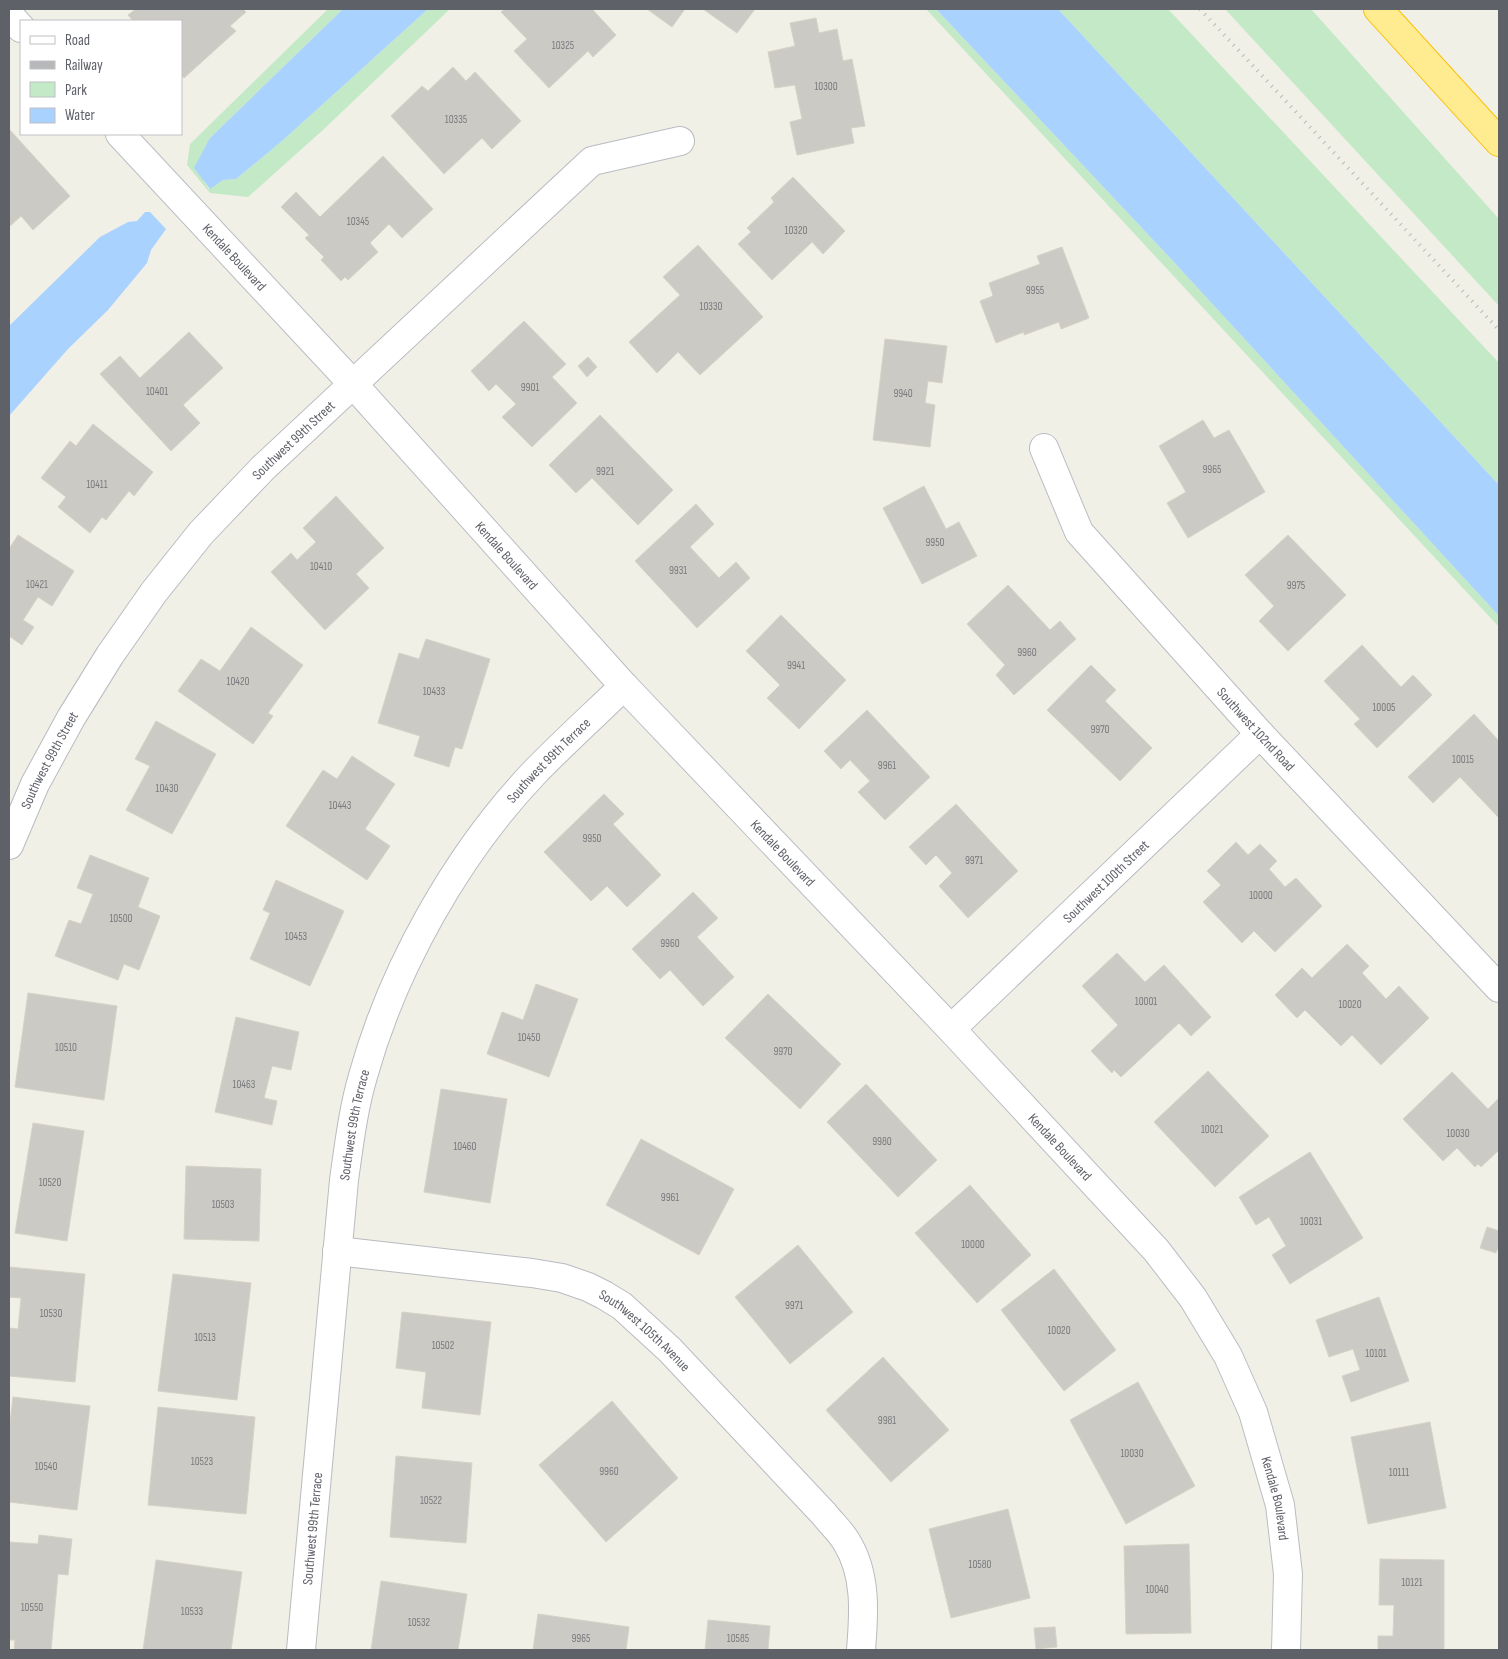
<svg xmlns="http://www.w3.org/2000/svg" width="1508" height="1659" font-family="'Sofia Sans Condensed',sans-serif">
  <style>
    .green { fill: #c3e9c6 }
    .water { fill: #a9d2ff }
    .building { fill: #cccac4; stroke: #d6d2c5 }
    .lines { fill: none; stroke-linecap: round; stroke-linejoin: round }
    .street-casing { stroke: #b9bbc1; stroke-width: 30 }
    .secondary-casing { stroke: #babdc3; stroke-width: 30 }
    .highway-casing { stroke: #f8bf00; stroke-width: 30 }
    .street { stroke: #fff; stroke-width: 28 }
    .secondary { stroke: #fff; stroke-width: 28 }
    .highway { stroke: #ffec90; stroke-width: 28 }
    .rail { stroke: #b7b8b9; stroke-width: 4; stroke-dasharray: 1 6; stroke-linecap: butt }
    .labels { text-anchor: middle; stroke-width: 4; stroke-linejoin: round; paint-order: stroke }
    .number-label { font-size: 11px; fill: #7a7b7f }
    .street-label { font-size: 14px; fill: #5e6168; stroke: #fff }
  </style>
  <rect width="100%" height="100%" fill="#f1f0e7"/>
  <path class="green" d="M328,9h15l-133,129 -7,42 6,9 14,-9 13,-1 46,-38 146,-132h22l-126,120 -76,68 -38,-4 -23,-28 3,-21z
    M926,9h10l236,251 327,356v11z
    M1058,9h110l331,354v122z
    M1225,9h86l188,210v87z"/>
  <path class="water" d="M343,9h85l-146,132 -46,38 -13,1 -13,9 -16,-21 16,-30z
    M936,9h122l441,476v131l-327,-356z
    M145,212h5l16,17 -15,21 -4,13 -39,47 -40,39 -59,67v-90l91,-89 28,-15 9,-1z"/>
  <path class="building" d="M136,9h107l3,3 -16,14 6,5 -52,47 -3,-3v-54h-48l-5,-6z
    M505,9h87l24,26 -23,22 -5,-6 -39,37 -35,-37 13,-12 -26,-27z
    M647,9h38l-13,18z
    M703,9h52l-18,24z
    M816,18l3,15 18,-4 6,32 9,-2 13,67 -14,2 3,15 -57,12 -7,-33 12,-3 -7,-34 -20,3 -7,-36 27,-6 -5,-23z
    M453,67l13,14 9,-9 46,49 -29,28 -10,-11 -38,36 -53,-58 31,-30 6,5z
    M9,129l61,67 -37,34 -12,-14 -12,11z
    M383,156l50,53 -31,29 -13,-14 -19,19 8,9 -30,28 -3,-3 -4,4 -20,-21 3,-3 -19,-19 4,-3 -28,-28 15,-15 24,25z
    M793,177l52,54 -22,23 -11,-12 -40,38 -34,-36 13,-12 -4,-4 27,-26 -3,-4z
    M698,245l65,72 -63,58 -22,-23 -21,21 -28,-31 51,-47 -17,-18z
    M1062,247l27,71 -28,11 -2,-7 -35,13v-3l-28,11 -16,-42 13,-5 -4,-13 51,-19 -3,-8z
    M524,321l42,43 -14,13 25,26 -45,44 -30,-30 14,-13 -20,-20 -7,7 -18,-20z
    M189,332l34,36 -40,37 17,18 -29,28 -71,-77 20,-18 20,22z
    M885,339l62,7 -5,37 -14,-2 -3,22 10,2 -5,42 -57,-7z
    M588,357l9,10 -10,10 -9,-11z
    M600,415l73,75 -35,35 -46,-47 -16,15 -27,-28z
    M1203,420l11,18 15,-8 36,62 -77,46 -21,-35 19,-11 -27,-46z
    M93,424l60,48 -19,24 -5,-5 -23,29 -4,-3 -12,16 -32,-26 8,-10 -25,-19 29,-37 6,5z
    M924,486l22,43 13,-7 18,34 -55,28 -39,-76z
    M336,496l48,52 -28,26 13,14 -44,42 -54,-58 20,-19 6,7 19,-18 -13,-14z
    M696,504l18,20 -24,23 29,31 17,-16 14,16 -53,50 -62,-67z
    M18,535l56,36 -22,35 -14,-9 -15,23 11,7 -12,18 -13,-9v-87z
    M1288,535l58,60 -58,56 -29,-30 15,-15 -29,-31z
    M1008,585l42,45 10,-9 16,18 -62,56 -18,-20 9,-10 -38,-41z
    M781,615l65,65 -47,49 -32,-31 13,-13 -34,-34z
    M251,627l52,38 -35,48 5,3 -20,28 -75,-53 23,-32 19,12z
    M426,639l64,20 -28,90 -7,-2 -6,20 -35,-11 6,-20 -42,-13 21,-70 20,6z
    M1362,645l39,42 12,-12 19,20 -55,53 -23,-24 6,-5 -36,-38z
    M1091,665l25,25 -11,11 47,47 -32,33 -73,-71z
    M867,710l63,67 -45,43 -27,-28 12,-11 -20,-21 -9,9 -17,-18z
    M1474,714l25,27v77l-39,-41 -27,26 -25,-26z
    M156,721l60,33 -44,80 -46,-24 24,-44 -15,-7z
    M352,756l43,28 -30,45 25,17 -23,34 -81,-54 37,-56 14,9z
    M604,794l20,20 -11,10 48,51 -34,32 -20,-21 -16,15 -47,-49z
    M956,804l62,67 -50,47 -29,-32 13,-13 -16,-18 -10,10 -17,-18z
    M1236,842l12,13 12,-11 17,17 -8,8 16,18 11,-9 26,28 -47,46 -21,-21 -12,12 -39,-41 18,-17 -14,-14z
    M90,855l59,23 -11,29 22,9 -21,54 -15,-6 -6,16 -63,-24 14,-36 12,4 12,-30 -16,-6z
    M276,880l68,31 -34,75 -60,-27 20,-46 -7,-3z
    M693,892l25,26 -21,19 37,40 -31,29 -33,-36 -10,9 -28,-30z
    M1347,944l22,22 -7,7 24,26 13,-13 30,32 -48,47 -29,-30 -11,11 -36,-36 -8,8 -22,-23 27,-27 10,10z
    M1117,953l28,29 19,-17 47,52 -20,19 -12,-13 -58,54 -7,-7 -2,3 -21,-22 27,-26 -36,-39z
    M536,984l42,15 -29,78 -62,-23 15,-42 21,8z
    M28,993l89,13 -13,94 -89,-13z
    M768,994l73,70 -41,45 -75,-71z
    M236,1017l63,15 -8,38 -19,-4 -8,32 13,3 -5,24 -57,-13z
    M1208,1071l61,65 -54,51 -61,-65z
    M1452,1072l36,37 11,-11v52l-18,17 -3,-3 -3,3 -18,-19 -14,13 -40,-42z
    M866,1084l71,76 -39,37 -71,-75z
    M441,1089l66,10 -17,104 -66,-11z
    M33,1123l51,8 -17,110 -52,-8z
    M641,1139l93,50 -35,66 -93,-50z
    M1310,1152l53,86 -73,46 -18,-29 14,-9 -17,-29 -13,8 -17,-28z
    M186,1166l75,3 -2,72 -75,-2z
    M970,1185l61,70 -54,48 -62,-70z
    M1487,1227l12,4v14l-3,8 -16,-5z
    M798,1245l55,67 -63,52 -55,-67z
    M9,1267l76,7 -10,108 -66,-6v-48l9,1 3,-31 -12,-1z
    M1054,1269l62,81 -52,41 -63,-81z
    M173,1274l78,9 -14,117 -79,-9z
    M1379,1297l30,84 -58,21 -9,-26 18,-6 -7,-21 -24,8 -13,-37z
    M402,1312l89,10 -11,93 -58,-7 4,-36 -30,-4z
    M883,1357l66,73 -58,52 -65,-72z
    M1138,1382l57,104 -69,38 -56,-104z
    M13,1397l77,9 -13,104 -68,-8v-71z
    M612,1401l66,77 -72,64 -67,-77z
    M158,1407l97,10 -9,97 -98,-9z
    M1430,1422l16,86 -78,16 -17,-87z
    M396,1456l76,7 -6,80 -76,-6z
    M1008,1509l22,89 -79,20 -22,-89z
    M39,1535l33,4 -4,36 -10,-1 -7,76h-37l1,-10h-6v-98l29,2z
    M1189,1544l2,89 -65,1 -2,-88z
    M1380,1559l64,1v90h-66v-14h15l1,-31h-15z
    M156,1560l86,12 -11,78h-88z
    M381,1581l86,13 -9,56h-87z
    M538,1614l91,13 -3,23h-93z
    M708,1620l62,6 -2,24h-63z
    M1055,1627l2,20 -21,2 -2,-21z"/>
  <g class="lines">
    <g class="street-casing">
      <g id="street">
        <path id="s1" d="M1044,448l35,84 181,202 239,254"/>
        <path id="s2" d="M9,845l26,-61 36,-66 39,-63 44,-63 47,-59 62,-65 329,-307 88,-20"/>
        <path id="s3" d="M951,1029l309,-295"/>
        <path id="s4" d="M337,1251l195,22 30,5 26,9 16,8 18,11 48,44 154,164c7,9 16,17 22,27 21,33 18,73 15,109"/>
        <path id="s5" d="M301,1650l43,-470c5,-35 9,-70 19,-104 30,-108 94,-222 171,-303 29,-30 60,-58 90,-87"/>
      </g>
    </g>
    <g class="secondary-casing">
      <g id="secondary">
        <path d="M9,15l12,13"/>
        <path id="s6" d="M120,134l233,250 271,302 327,343 205,221 37,48 35,58 25,56 27,93 8,69 -2,76"/>
      </g>
    </g>
    <g class="highway-casing">
      <path id="highway" d="M1378,9l121,133"/>
    </g>
    <use href="#street" class="street"/>
    <use href="#secondary" class="secondary"/>
    <use href="#highway" class="highway"/>
    <path class="rail" d="M1200,9l299,321"/>
  </g>
  <g class="labels">
    <g class="number-label">
      <text x="563" y="49">10325</text>
      <text x="826" y="90">10300</text>
      <text x="456" y="123">10335</text>
      <text x="358" y="225">10345</text>
      <text x="796" y="234">10320</text>
      <text x="1035" y="294">9955</text>
      <text x="711" y="310">10330</text>
      <text x="530" y="391">9901</text>
      <text x="157" y="395">10401</text>
      <text x="903" y="397">9940</text>
      <text x="1212" y="473">9965</text>
      <text x="605" y="475">9921</text>
      <text x="97" y="488">10411</text>
      <text x="935" y="546">9950</text>
      <text x="321" y="570">10410</text>
      <text x="678" y="574">9931</text>
      <text x="37" y="588">10421</text>
      <text x="1296" y="589">9975</text>
      <text x="1027" y="656">9960</text>
      <text x="796" y="669">9941</text>
      <text x="238" y="685">10420</text>
      <text x="434" y="695">10433</text>
      <text x="1384" y="711">10005</text>
      <text x="1100" y="733">9970</text>
      <text x="1463" y="763">10015</text>
      <text x="887" y="769">9961</text>
      <text x="167" y="792">10430</text>
      <text x="340" y="809">10443</text>
      <text x="592" y="842">9950</text>
      <text x="974" y="864">9971</text>
      <text x="1261" y="899">10000</text>
      <text x="121" y="922">10500</text>
      <text x="296" y="940">10453</text>
      <text x="670" y="947">9960</text>
      <text x="1146" y="1005">10001</text>
      <text x="1350" y="1008">10020</text>
      <text x="529" y="1041">10450</text>
      <text x="66" y="1051">10510</text>
      <text x="783" y="1055">9970</text>
      <text x="244" y="1088">10463</text>
      <text x="1212" y="1133">10021</text>
      <text x="1458" y="1137">10030</text>
      <text x="882" y="1145">9980</text>
      <text x="465" y="1150">10460</text>
      <text x="50" y="1186">10520</text>
      <text x="670" y="1201">9961</text>
      <text x="223" y="1208">10503</text>
      <text x="1311" y="1225">10031</text>
      <text x="973" y="1248">10000</text>
      <text x="794" y="1309">9971</text>
      <text x="51" y="1317">10530</text>
      <text x="1059" y="1334">10020</text>
      <text x="205" y="1341">10513</text>
      <text x="443" y="1349">10502</text>
      <text x="1376" y="1357">10101</text>
      <text x="887" y="1424">9981</text>
      <text x="1132" y="1457">10030</text>
      <text x="202" y="1465">10523</text>
      <text x="46" y="1470">10540</text>
      <text x="609" y="1475">9960</text>
      <text x="1399" y="1476">10111</text>
      <text x="431" y="1504">10522</text>
      <text x="980" y="1568">10580</text>
      <text x="1412" y="1586">10121</text>
      <text x="1157" y="1593">10040</text>
      <text x="32" y="1611">10550</text>
      <text x="192" y="1615">10533</text>
      <text x="419" y="1626">10532</text>
      <text x="581" y="1642">9965</text>
      <text x="738" y="1642">10585</text>
    </g>
    <g class="street-label">
      <text dy="5" stroke="none"><textPath href="#s6" startOffset="168">Kendale Boulevard</textPath></text>
      <text dy="5" stroke="none"><textPath href="#s2" startOffset="499">Southwest 99th Street</textPath></text>
      <text dy="5" stroke="none"><textPath href="#s6" startOffset="572">Kendale Boulevard</textPath></text>
      <text dy="5" stroke="none"><textPath href="#s1" startOffset="356">Southwest 102nd Road</textPath></text>
      <text dy="5" stroke="none"><textPath href="#s2" startOffset="94">Southwest 99th Street</textPath></text>
      <text dy="5" stroke="none"><textPath href="#s5" startOffset="948">Southwest 99th Terrace</textPath></text>
      <text dy="5" stroke="none"><textPath href="#s6" startOffset="978">Kendale Boulevard</textPath></text>
      <text dy="5" stroke="none"><textPath href="#s3" startOffset="214">Southwest 100th Street</textPath></text>
      <text dy="5" stroke="none"><textPath href="#s5" startOffset="528">Southwest 99th Terrace</textPath></text>
      <text dy="5" stroke="none"><textPath href="#s6" startOffset="1382">Kendale Boulevard</textPath></text>
      <text dy="5" stroke="none"><textPath href="#s4" startOffset="326">Southwest 105th Avenue</textPath></text>
      <text dy="5" stroke="none"><textPath href="#s6" startOffset="1802">Kendale Boulevard</textPath></text>
      <text dy="5" stroke="none"><textPath href="#s5" startOffset="122">Southwest 99th Terrace</textPath></text>
    </g>
  </g>
  <rect width="1508" height="1659" fill="none" stroke="#5e6168" stroke-width="20"/>
  <rect x="20" y="20" width="162" height="115" fill="#ffffff" stroke="#bfc0c3"/>
  <rect x="30" y="36" width="25" height="8" fill="#ffffff" stroke="#bfc0c3"/>
  <text x="65" y="45" font-size="15" fill="#5e6168">Road</text>
  <rect x="30" y="61" width="25" height="8" fill="#b7b8b9" stroke="#bfc0c3"/>
  <text x="65" y="70" font-size="15" fill="#5e6168">Railway</text>
  <rect x="30" y="82" width="25" height="15" fill="#c3e9c6" stroke="#bfc0c3"/>
  <text x="65" y="95" font-size="15" fill="#5e6168">Park</text>
  <rect x="30" y="108" width="25" height="15" fill="#a9d2ff" stroke="#bfc0c3"/>
  <text x="65" y="120" font-size="15" fill="#5e6168">Water</text>
</svg>
